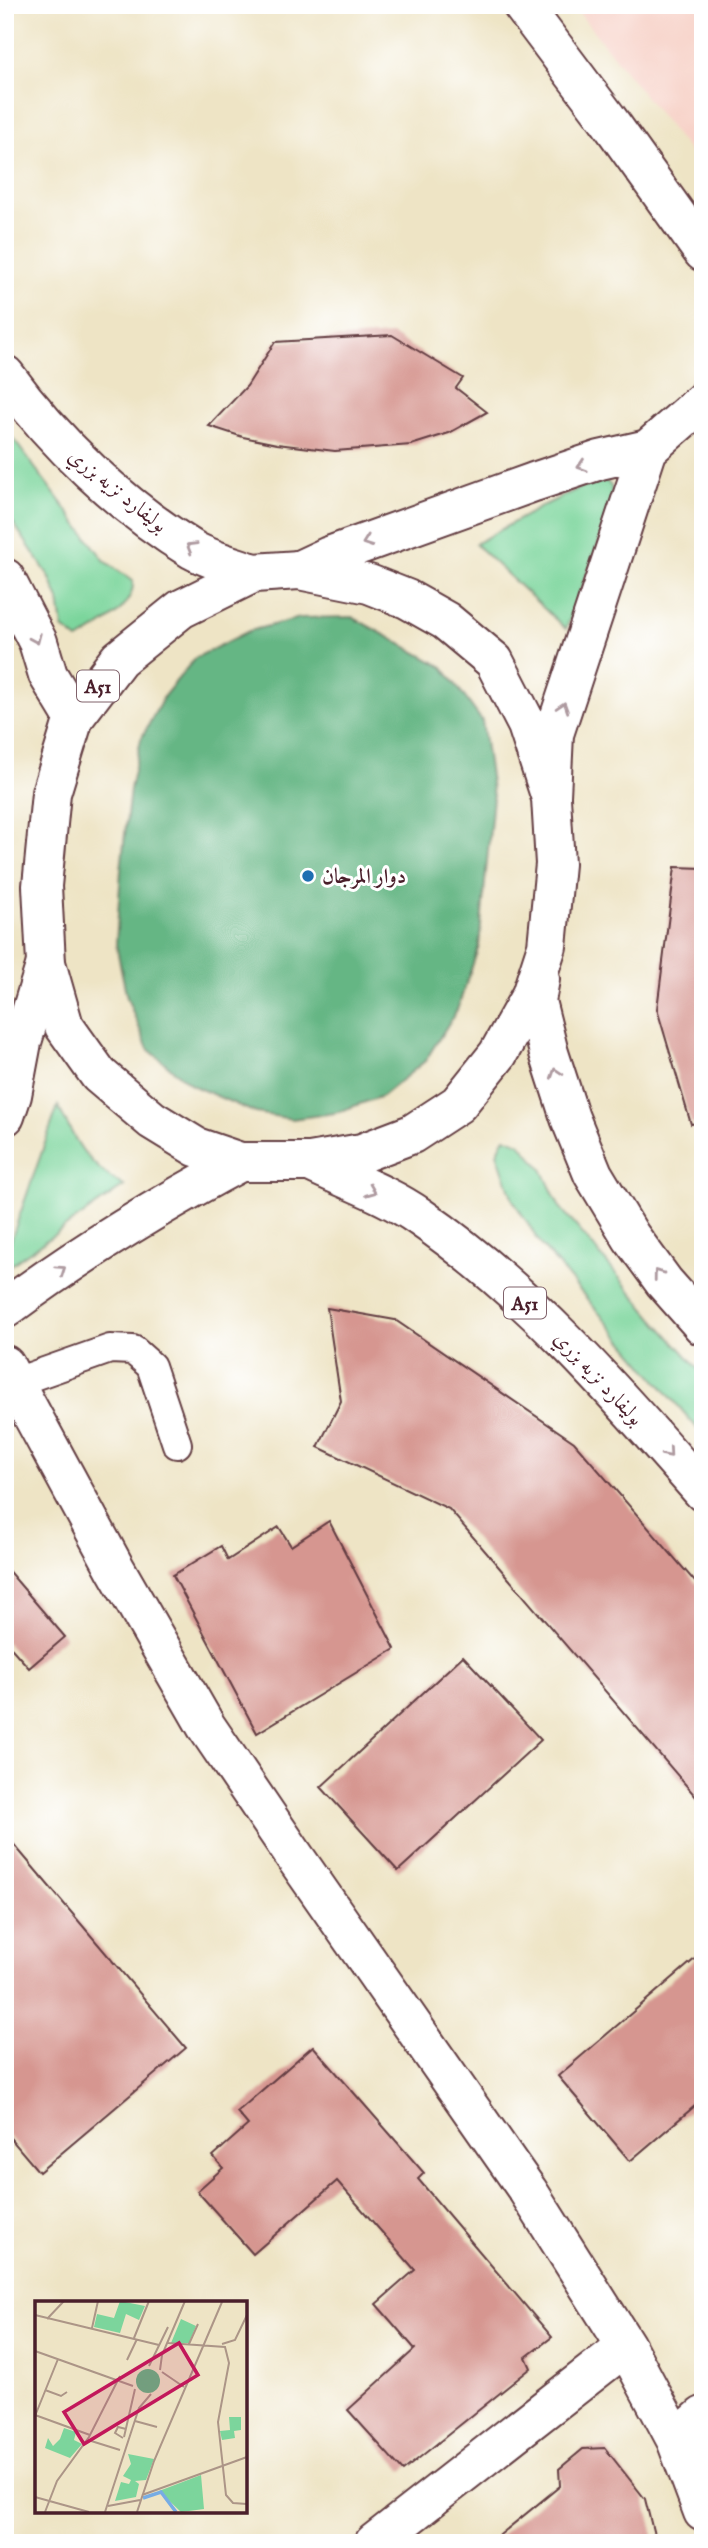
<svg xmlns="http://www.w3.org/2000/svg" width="708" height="2548" font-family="'IM FELL English',Amiri,serif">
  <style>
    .built { fill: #f7d1c7 }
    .green { fill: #7cd59c; stroke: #637a64; stroke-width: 2 }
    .forest { fill: #65b684; stroke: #586a58; stroke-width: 2 }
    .building { fill: #d69690 }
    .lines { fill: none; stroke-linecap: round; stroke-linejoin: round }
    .lane-casing { stroke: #633d42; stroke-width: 32 }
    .street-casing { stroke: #633d42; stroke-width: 42 }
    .secondary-casing { stroke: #633d42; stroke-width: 42 }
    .highway-casing { stroke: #633d42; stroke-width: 42 }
    .lane { stroke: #fff; stroke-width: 28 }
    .street { stroke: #fff; stroke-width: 38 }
    .secondary { stroke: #fff; stroke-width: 38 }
    .highway { stroke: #fff; stroke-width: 38 }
    .oneway { stroke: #ae9aa0 }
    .poi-dot { fill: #1f6fb2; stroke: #fff; stroke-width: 2.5 }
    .labels { text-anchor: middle; stroke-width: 6; stroke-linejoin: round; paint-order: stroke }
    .shield { fill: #fff; stroke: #80626b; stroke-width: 2 }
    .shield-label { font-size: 19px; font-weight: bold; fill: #4a1f2b }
    .street-label { font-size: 21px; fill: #4a1f2b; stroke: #fff }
    .poi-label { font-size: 21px; font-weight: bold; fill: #4a1f2b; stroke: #fff; text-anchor: start }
    .inset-river { fill: none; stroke: #77ace4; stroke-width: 3.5 }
    .inset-road { fill: none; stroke: #ac9587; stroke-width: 2 }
    .view { fill: #c2185b; fill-opacity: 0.15; stroke: #c2185b; stroke-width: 3.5 }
    .inset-edge { fill: none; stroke: #4a1f2b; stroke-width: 3.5 }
  </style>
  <rect width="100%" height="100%" fill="#fff"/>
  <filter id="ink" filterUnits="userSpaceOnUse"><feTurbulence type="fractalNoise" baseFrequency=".0143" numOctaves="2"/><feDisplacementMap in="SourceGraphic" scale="14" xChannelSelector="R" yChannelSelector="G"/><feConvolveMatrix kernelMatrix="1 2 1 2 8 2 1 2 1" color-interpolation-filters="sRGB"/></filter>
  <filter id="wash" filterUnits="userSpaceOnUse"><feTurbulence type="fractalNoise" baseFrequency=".00686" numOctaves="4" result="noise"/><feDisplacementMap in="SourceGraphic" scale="28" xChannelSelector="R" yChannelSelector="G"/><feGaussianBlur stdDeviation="1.57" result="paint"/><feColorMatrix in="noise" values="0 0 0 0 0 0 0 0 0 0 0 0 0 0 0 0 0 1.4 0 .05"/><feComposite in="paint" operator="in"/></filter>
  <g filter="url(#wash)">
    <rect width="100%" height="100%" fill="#eee4c5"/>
    <path class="built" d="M573,5h130v164l-120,-151z"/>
    <path class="green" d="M5,428l100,133 28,20c2,27 -35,47 -55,59l-15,-12 -4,-28 -10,-24 -44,-65z
      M602,477l9,9 2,19 -47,124 -91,-85 68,-38z
      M58,1106c18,37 29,59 66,80l-119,83v-12z
      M505,1137l15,6 22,26 17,37 94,112 50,56v61l-161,-189 -29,-46 -16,-47z"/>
    <path class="forest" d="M352,617l91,50 39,54 11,76 -14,149 -22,64 -32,51 -43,35 -47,17 -43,6 -36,-6 -65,-28 -43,-36 -21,-51 -11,-54 5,-74 9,-81 11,-50 23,-43 31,-38 54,-27 51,-13z"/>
    <g id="blocks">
      <path class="building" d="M392,335l71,43 -7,10 31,24 -38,21 -38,12 -76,6 -58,-7 -34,-7 -34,-11 38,-40 28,-44z
        M675,867l28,1v254l-12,2 -34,-115z
        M327,1308l68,12 179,122 129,149v214l-254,-296 -131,-62 23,-46z
        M329,1521l66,128 -138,84 -84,-158 48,-29 7,14 51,-33 12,19z
        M5,1567l60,70 -36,31 -24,-27z
        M463,1656l78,84 -143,131 -77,-84z
        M5,1834l181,214 -147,124 -34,-40z
        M703,1952v147l-73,62 -72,-85z
        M313,2046l111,127 -6,6 134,158 -26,20 5,11 -128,103 -55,-61 67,-61 -39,-45 39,-34 -78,-89 -84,73 -56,-63 26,-23 -10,-12 35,-31 -11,-13z
        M605,2448l40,51 11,44h-166l70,-57 -1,-17 24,-20z"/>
    </g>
  </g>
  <g filter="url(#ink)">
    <use href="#blocks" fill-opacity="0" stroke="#633d42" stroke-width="2"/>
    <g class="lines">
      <g class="lane-casing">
        <path id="lane" d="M16,1382l94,-33 23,1 18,16 26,78"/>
      </g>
      <g class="street-casing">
        <path id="street" d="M522,5l85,113 96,134
          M299,570l30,-14 205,-74 66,-22 48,-11 55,-48
          M551,796l3,-62 94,-285
          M5,1365l110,203 91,158 89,131 233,334 98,155 50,94 27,72
          M676,2440l27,-24
          M374,2543l252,-197"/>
      </g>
      <g class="secondary-casing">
        <path id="secondary" d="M5,1116l7,-21 10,-53 24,-79
          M5,1309c74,-55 153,-103 235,-147"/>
      </g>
      <g class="highway-casing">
        <path id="highway" d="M5,375c49,67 117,132 188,175 18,10 41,16 61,23
          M299,570l70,14 38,15 39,22 48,40 33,64 24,73 4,66 -8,82 -16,49 -33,59 -40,50 -46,30 -50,19 -52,9h-70l-44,-15 -44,-27 -53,-45 -35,-49 -18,-63 -4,-77 9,-93 23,-75 45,-59 62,-50 73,-36z
          M5,578l33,64 10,33 26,43
          M540,979l-4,22 13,52 21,65 23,56 38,63 33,45 39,44
          M310,1162c36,18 76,31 110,55 109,75 196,176 283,275"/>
      </g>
      <use href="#lane" class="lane"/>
      <use href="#street" class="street"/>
      <use href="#secondary" class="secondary"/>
      <use href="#highway" class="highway"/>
    </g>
    <defs><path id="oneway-chevron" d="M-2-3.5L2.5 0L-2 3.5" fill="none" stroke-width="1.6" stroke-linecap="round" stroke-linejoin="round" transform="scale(1.75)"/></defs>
    <g class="oneway">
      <use href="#oneway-chevron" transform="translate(582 466) rotate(162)"/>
      <use href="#oneway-chevron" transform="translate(367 542) rotate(160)"/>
      <use href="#oneway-chevron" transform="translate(191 547) rotate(-149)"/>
      <use href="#oneway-chevron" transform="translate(36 639) rotate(67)"/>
      <use href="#oneway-chevron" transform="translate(563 707) rotate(-72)"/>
      <use href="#oneway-chevron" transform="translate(556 1073) rotate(-108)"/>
      <use href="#oneway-chevron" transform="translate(371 1191) rotate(22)"/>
      <use href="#oneway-chevron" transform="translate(61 1270) rotate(-34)"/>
      <use href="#oneway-chevron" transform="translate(658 1274) rotate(-127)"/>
      <use href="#oneway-chevron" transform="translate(668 1453) rotate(49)"/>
    </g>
  </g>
  <circle class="poi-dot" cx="308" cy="876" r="7"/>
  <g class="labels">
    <g class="shield">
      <rect x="77" y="670.5" width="42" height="31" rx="5"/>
      <rect x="504" y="1287.5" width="42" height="31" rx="5"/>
    </g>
    <g class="shield-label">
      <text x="98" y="693">A51</text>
      <text x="525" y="1310">A51</text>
    </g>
    <g class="street-label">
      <text transform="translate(118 490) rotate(39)" y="7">بوليفارد نزيه بزري</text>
      <text transform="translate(599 1378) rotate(47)" y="7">بوليفارد نزيه بزري</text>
    </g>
    <g class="poi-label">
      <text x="322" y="883">دوار المرجان</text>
    </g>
  </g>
  <g transform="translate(35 2301)">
    <rect width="212" height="212" fill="#eee4c5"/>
    <path d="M85,0l25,5 -6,14 -13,-6 -6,19 -26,-6 3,-13 17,4zM146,18l15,7 -7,17h-18zM194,116h12v13l-7,1 1,7 -13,2 -2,-9 10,-1zM29,127l12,4 -2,8 8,4 -12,14 -25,-10 3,-10 5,8 7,-7zM93,153l26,5 -8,21 -11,1 4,3 -3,13 -21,4 6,-19 8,2 2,-4 -8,-4 8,-12zM166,174l3,34 -23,3 -22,-21z" fill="#7cd59c"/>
    <path d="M101 80a12 12 0 1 1 24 0a12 12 0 1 1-24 0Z" fill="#65b684"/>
    <path class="inset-river" d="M108,197l18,-6 15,20"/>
    <path class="inset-road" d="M0,14l124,30M12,18l17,-18M57,27l6,-27M99,37l15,-37M133,42l57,4 4,16 -11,59 8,73 7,8 14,1M154,43l9,-20M187,43l13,-4 12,-25M0,50l98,35M92,59l10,-21M114,65l19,-39M125,69l2,-15 23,-54M127,71l22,15M10,89l16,6 6,-4M0,114l55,20M0,115l23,-57M100,120l22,6M89,136l11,-48M88,137l-8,-5 3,-6 8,2M53,139l32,10M107,194l105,-38M0,196l54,15M73,205l32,-6M10,211l12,-31 32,-44 31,-61M70,211l34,-104 12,-14M102,211l17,-51 68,-159"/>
    <path class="view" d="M144,42l19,32 -114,69 -20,-32z"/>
    <rect width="212" height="212" class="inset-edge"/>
  </g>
  <rect width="708" height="2548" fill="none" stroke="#fff" stroke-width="28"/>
</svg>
